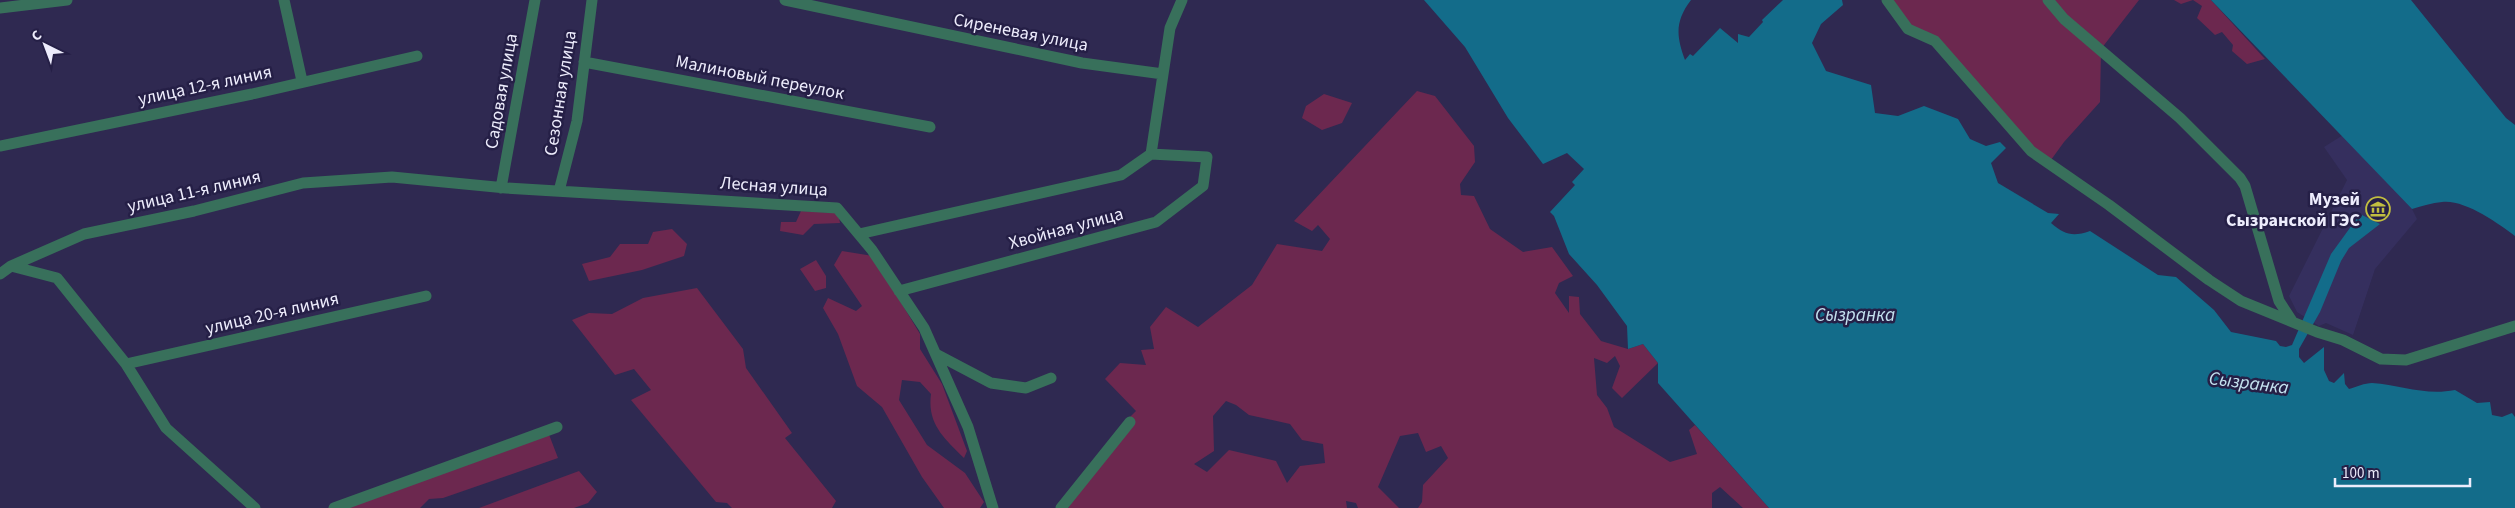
<svg xmlns="http://www.w3.org/2000/svg" width="2515" height="508" font-family="'Source Sans 3',sans-serif">
  <style>
    .built { fill: #352f5e }
    .green { fill: #6c284f; fill-rule: evenodd }
    .water { fill: #136c8a }
    .lines { fill: none; stroke-linecap: round; stroke-linejoin: round }
    .minor { stroke: #38705b; stroke-width: 11 }
    .labels { text-anchor: middle; stroke-width: 5; stroke-linejoin: round; paint-order: stroke }
    .street-label { font-size: 18px; fill: #edecfc; stroke: #251f46 }
    .poi-label { font-size: 18px; font-weight: bold; fill: #edecfc; stroke: #251f46; text-anchor: end }
    .water-label { font-size: 19px; font-style: italic; fill: #c4e2ef; stroke: #251f46 }
  </style>
  <rect width="100%" height="100%" fill="#2f2951"/>
  <path class="built" d="M2343,135l69,74 5,10 -42,50 -22,66 -27,-12 -7,3 -22,-14 -8,-16 58,-116 -23,-33z"/>
  <path class="green" d="M1887,0h252l-38,49 -1,53 -36,40 -16,22 -113,-123 -27,-12z
    M2174,0h37l54,59 -18,5 -15,-13 1,-6 -11,-13 -7,3 -18,-17 5,-12 -9,-6 -12,4z
    M1417,91l18,5 39,50 1,16 -15,22 1,11 13,1 16,33 33,23 29,-5 21,29 -14,7 -4,10 14,20v-17l10,1 1,17 21,27 27,8 15,-5 15,19 -36,35 -10,-10 8,-22 -5,-10 -8,7 -13,-5 3,37 10,13 7,19 56,35 27,-8 -8,-24 6,-5 74,83h-26l-23,-21 -8,6v15h-294l4,-6 1,-17 25,-27 -7,-12 -15,6 -8,-19 -18,3 -22,51 21,21h-41l-2,-5 -10,-2 1,7h-279l49,-78 19,-19 -31,-32 15,-16 26,2 -5,-15 13,-1 -4,-22 16,-20 32,20 54,-42 25,-41 45,7 8,-12 -12,-14 -6,6 -18,-10zM1226,401l10,4 13,10 41,9 12,16 21,4 2,19 -25,3 -13,17 -11,-22 -47,-11 -22,22 -13,-8 20,-13 -1,-35z
    M1324,94l28,9 -10,20 -20,7 -20,-12 4,-12z
    M801,211l37,2 2,10 -26,1 -11,11 -23,-4 1,-9h15z
    M672,229l15,15 -3,12 -42,14 -53,11 -7,-17 28,-7 10,-13h28l5,-12z
    M842,251l31,5 47,78v15l22,35 25,67 -3,7c-20,-20 -37,-34 -33,-64l-11,-12 -18,-2 -3,20 28,45 38,28 19,29 -4,6h-36l-22,-31 -40,-70 -25,-21 -19,-52 -15,-26 5,-10 28,13 6,-5 -28,-41z
    M816,260l10,16v12l-11,3 -15,-22z
    M697,288l46,61 3,19 46,65 -7,5 51,63 -4,7h-100l-5,-5 -11,-1 -85,-102 20,-10 -17,-21 -19,6 -43,-55 17,-7 23,1 31,-16z
    M548,432l10,26 -115,40 -14,1 -9,9h-92l197,-73z
    M579,471l18,21 -9,11 -14,5h-95z"/>
  <path class="water" d="M1424,0h267c-16,21 -15,36 -6,60l5,-6 3,2 27,-28 18,15v-9l11,3 14,-15 -1,-2 21,-20h59l1,5 -22,19 -9,19 14,28 45,14 4,28 23,3 26,-10 34,13 12,20 16,7 14,-4 6,6 -15,15 7,20 50,30 11,1 -8,9c14,12 22,14 39,8l68,44 18,2 38,33 17,22 45,9 4,5 6,1 6,-2 39,-91 29,-40 20,10 -31,24 -8,13 -21,51 -21,37v8l5,6 20,-16v23l5,11 5,2 10,-10 1,11 4,5c7,-2 16,-6 23,-6 29,2 53,13 83,7l22,13 13,-1 2,13 10,2 10,-4 3,4v91h-746l-111,-125v-20l-15,-19 -15,5 -1,-23 -30,-41 -28,-31 -15,-38 -4,-4 25,-27 -3,-3 12,-13 -17,-16 -24,11 -35,-46 -43,-71z
    M2211,0h200l95,118 9,7v111c-17,-13 -51,-37 -73,-34 -10,1 -20,4 -30,7z"/>
  <g class="lines">
    <path class="minor" d="M284,0l18,81
      M785,0l297,63 81,11
      M1887,0l21,29 27,12 96,110 78,54 100,75 32,21 76,31 26,8 38,19 25,1 109,-34
      M2048,0l16,19 116,99 60,60 5,8 34,115 13,20
      M0,8l67,-8
      M584,62l346,65
      M0,146l252,-52 165,-38
      M1151,154l19,-126 12,-28
      M501,188l34,-188
      M559,191l18,-70 15,-121
      M859,234l262,-59 30,-21 56,3 -4,29 -47,36 -257,69
      M11,266l46,12 69,86 40,64 89,80
      M0,274l11,-8 73,-32 110,-23 109,-28 89,-6 114,11 331,20 35,42 52,78 44,99 25,81
      M936,354l55,29 35,5 25,-10
      M126,364l300,-68
      M334,508l223,-81
      M1061,508l69,-86"/>
  </g>
  <defs>
    <g id="museum-ring" transform="scale(1.25)"><circle r="9.5" fill="#251f46" stroke="#c1be40" stroke-width="1.5"/><path d="M0-6L6-3V-2H-6V-3ZM-5-1h2V3h-2ZM-1-1h2V3h-2ZM3-1h2V3H3ZM-6 4H6V6H-6Z" fill="#c1be40"/></g>
  </defs>
  <g fill-rule="evenodd">
    <use href="#museum-ring" x="2378" y="209"/>
  </g>
  <g class="labels">
    <g class="street-label">
      <text transform="translate(1021 32) rotate(11)" y="6">Сиреневая улица</text>
      <text transform="translate(760 77) rotate(11)" y="6">Малиновый переулок</text>
      <text transform="translate(205 85) rotate(-12)" y="6">улица 12-я линия</text>
      <text transform="translate(501 91) rotate(-80)" y="6">Садовая улица</text>
      <text transform="translate(560 93) rotate(-81)" y="6">Сезонная улица</text>
      <text transform="translate(774 186) rotate(4)" y="6">Лесная улица</text>
      <text transform="translate(194 191) rotate(-13)" y="6">улица 11-я линия</text>
      <text transform="translate(1066 228) rotate(-15)" y="6">Хвойная улица</text>
      <text transform="translate(272 313) rotate(-13)" y="6">улица 20-я линия</text>
    </g>
    <g class="poi-label">
      <text x="2360" y="205">Музей<tspan x="2360" dy="21">Сызранской ГЭС</tspan></text>
    </g>
    <g class="water-label">
      <text x="1855" y="321">Сызранка</text>
      <text transform="translate(2249 382) rotate(7)" y="7">Сызранка</text>
    </g>
  </g>
  <g transform="translate(45 45) rotate(318)" stroke="#251f46" stroke-width="4" paint-order="stroke">
  <path d="M0-4L9 19L0 12L-9 19Z" fill="#edecfc"/>
  <text y="-8" font-size="14" font-weight="bold" text-anchor="middle" fill="#edecfc">С</text>
  </g>
  <path d="M2335 478v8h135v-8" fill="none" stroke="#edecfc" stroke-width="2.5"/>
  <text x="2342" y="478" font-size="15" fill="#edecfc" stroke="#251f46" stroke-width="4" paint-order="stroke">100 m</text>
</svg>
